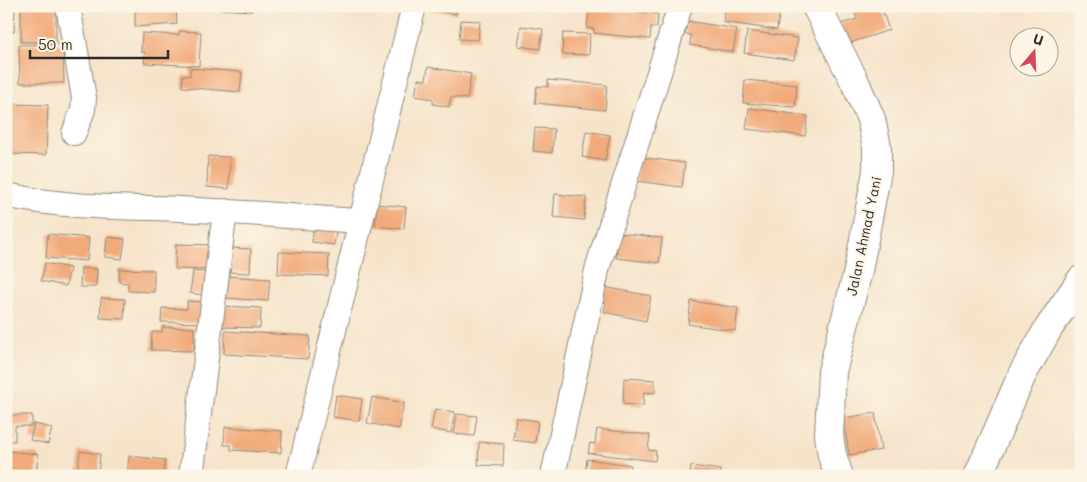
<svg xmlns="http://www.w3.org/2000/svg" width="1087" height="482" font-family="Mali,sans-serif">
  <style>
    .building { fill: #f1aa7a }
    .lines { fill: none; stroke-linecap: round; stroke-linejoin: round }
    .minor-casing { stroke: #90887a; stroke-width: 26 }
    .highway-casing { stroke: #90887a; stroke-width: 30 }
    .minor { stroke: #fff; stroke-width: 24 }
    .highway { stroke: #fff; stroke-width: 28 }
    .labels { text-anchor: middle; stroke-width: 4; stroke-linejoin: round; paint-order: stroke }
    .street-label { font-size: 14px; fill: #2b2b2b; stroke: #fcf5e5 }
  </style>
  <rect width="100%" height="100%" fill="#fcf5e5"/>
  <filter id="ink" filterUnits="userSpaceOnUse"><feTurbulence type="fractalNoise" baseFrequency=".02" numOctaves="2"/><feDisplacementMap in="SourceGraphic" scale="10" xChannelSelector="R" yChannelSelector="G"/><feConvolveMatrix kernelMatrix="1 2 1 2 8 2 1 2 1" color-interpolation-filters="sRGB"/></filter>
  <filter id="wash" filterUnits="userSpaceOnUse"><feTurbulence type="fractalNoise" baseFrequency=".0096" numOctaves="4" result="noise"/><feDisplacementMap in="SourceGraphic" scale="20" xChannelSelector="R" yChannelSelector="G"/><feGaussianBlur stdDeviation="1.12" result="paint"/><feColorMatrix in="noise" values="0 0 0 0 0 0 0 0 0 0 0 0 0 0 0 0 0 1.4 0 .05"/><feComposite in="paint" operator="in"/></filter>
  <g filter="url(#wash)">
    <rect width="100%" height="100%" fill="#f6e4ca"/>
    <g id="blocks">
      <path class="building" d="M6,6h9l-1,26h-8z
        M21,6h35v36h-35z
        M220,6h33l-1,5 -32,-2z
        M429,6h28l-1,8 -28,-4z
        M613,6h32l-1,5 -31,-3z
        M725,6h45l10,2 -3,22 -54,-8z
        M852,6h29l8,24 -42,14 -6,-20 16,-5z
        M176,7l1,17 -42,3v-18z
        M589,7l69,7 -1,13h-6l-1,12 -56,-6v-4l-7,-1z
        M461,20l19,1 -2,19 -19,-1z
        M687,21l50,8 -4,23 -43,-7 1,-10 -6,-1z
        M521,26l22,3 -3,20 -22,-3z
        M179,31l22,1 -2,34 -55,-3 1,-11h-4l1,-19 37,2z
        M747,31l51,7 -4,22 -50,-7z
        M563,33l27,1 -1,21 -27,-1z
        M63,44l1,39h-44l-1,-38z
        M428,67l43,7 -4,25 -16,-2 -2,10 -16,-3v-5l-18,-3 3,-17 8,1z
        M190,68l52,4 -2,20 -58,-5 1,-12 7,1z
        M548,80l59,5 -2,25 -70,-7 2,-17 11,1z
        M745,80l52,5 -2,22 -52,-4z
        M11,104l37,1 -2,50 -37,-1z
        M749,108l59,8 -3,20 -59,-7z
        M535,128l19,1 -2,24 -19,-2z
        M586,131l24,4 -5,26 -23,-4z
        M208,156l22,1 -1,32 -22,-2z
        M639,157l46,6 -3,24 -46,-6z
        M555,194l31,3 -2,23 -31,-3z
        M377,204l29,3 -2,22 -29,-3z
        M314,224l23,3 -3,18 -22,-3z
        M619,233l43,5 -3,25 -43,-5z
        M48,234l41,4 -2,23 -41,-3z
        M107,237l18,2 -3,20 -17,-2z
        M176,244l37,1 -1,25 -37,-1z
        M231,248l20,1 -1,24 -20,-1z
        M279,252l50,2 -1,22 -50,-2z
        M45,263l25,5 -4,18 -25,-5z
        M81,268l16,1 -1,18h-16z
        M119,269l35,1v22l-26,-1v-8l-9,-1z
        M193,271l19,2 -3,23 -19,-3z
        M226,276l44,3 -2,22 -43,-3z
        M604,287l47,9 -5,25 -42,-9 2,-9 -5,-1z
        M101,298l24,1 -1,20 -24,-1z
        M187,301l19,1v21l-45,-1 1,-14 25,1z
        M691,301l47,7 -3,23 -47,-7z
        M224,306l37,2 -1,20 -37,-1z
        M162,327l32,1v23l-43,-1 1,-18h10z
        M225,331l85,5 -2,23 -84,-5z
        M624,378l31,2v13l-11,-1 -1,14 -20,-2z
        M336,395l26,4 -3,22 -26,-4z
        M372,397l32,6 -5,26 -32,-6z
        M435,409l20,3 -4,21 -20,-4z
        M875,413l6,37 -32,5 -6,-37z
        M457,414l20,2 -3,20 -20,-2z
        M6,415h26v11h-17v15h-9z
        M516,418l22,3 -3,22 -22,-3z
        M34,424l18,4 -4,16 -18,-4z
        M225,427l57,4 -1,22 -50,-3v-5h-7z
        M597,429l53,6 -2,15 8,1 -1,10 -67,-8 2,-10 5,1z
        M479,442l25,2 -1,22 -25,-1z
        M6,451l32,3 -2,22h-30z
        M80,451l20,3 -2,22 -21,-1z
        M129,456l36,4 -2,16h-36z
        M587,459l44,6 -1,11h-45z
        M691,466l30,4 -1,6h-30z
        M644,470l26,4v2h-27z"/>
    </g>
  </g>
  <g filter="url(#ink)">
    <use href="#blocks" fill-opacity="0" stroke="#90887a" stroke-width="1"/>
    <g class="lines">
      <g class="minor-casing">
        <path id="minor" d="M68,6l16,92 -1,12 -9,23
          M6,195c57,13 117,12 175,14 59,3 119,8 178,12
          M191,476l34,-265
          M298,476l116,-470
          M553,476l45,-210 82,-260"/>
      </g>
      <g class="highway-casing">
        <path id="highway" d="M816,6l39,76 16,37 6,28v24l-19,100 -26,101 -3,64 3,19 7,21
          M978,476l44,-101 26,-46 33,-49"/>
      </g>
      <use href="#minor" class="minor"/>
      <use href="#highway" class="highway"/>
    </g>
  </g>
  <g class="labels">
    <g class="street-label">
      <text transform="translate(864 236) rotate(-78)" y="5">Jalan Ahmad Yani</text>
    </g>
  </g>
  <rect width="1087" height="482" fill="none" stroke="#fcf5e5" stroke-width="25"/>
  <g transform="translate(1034 52) rotate(19)"><circle r="24" fill="#fcf5e5" stroke="#a8a49b"/>
  <path d="M0-4L9 19L0 12L-9 19Z" fill="#d1495b"/>
  <text y="-8" font-size="14" font-weight="bold" text-anchor="middle" fill="#2b2b2b">U</text>
  </g>
  <path d="M30 50v8h138v-8" fill="none" stroke="#2b2b2b" stroke-width="2.5"/>
  <text x="38" y="50" font-size="15" fill="#2b2b2b" stroke="#fcf5e5" stroke-width="4" paint-order="stroke">50 m</text>
</svg>
